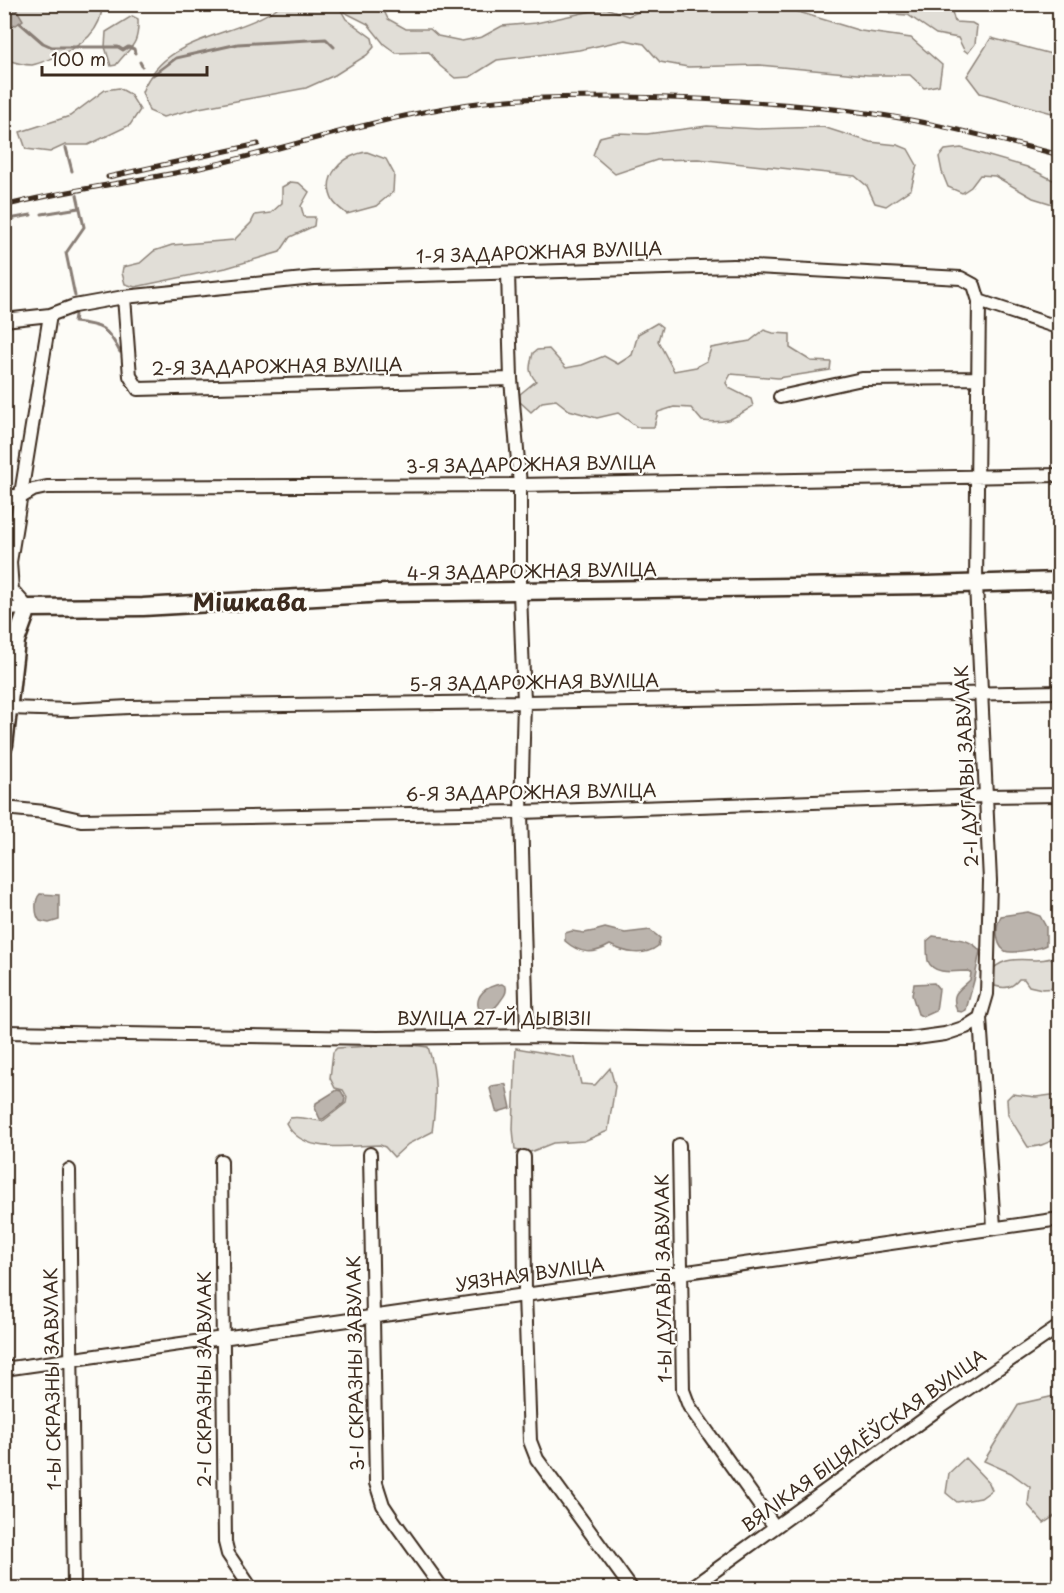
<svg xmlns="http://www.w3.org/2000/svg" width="1064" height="1593" font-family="'Playpen Sans',sans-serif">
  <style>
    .green { fill: #e1ded7; stroke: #8e847a; stroke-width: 1.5 }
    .water { fill: #bbb4ad; stroke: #887d74; stroke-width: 1.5 }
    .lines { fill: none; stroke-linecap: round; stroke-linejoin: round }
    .stream { stroke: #887d74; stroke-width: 3 }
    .street-casing { stroke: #3b2a1e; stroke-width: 16 }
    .secondary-casing { stroke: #3b2a1e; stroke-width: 21 }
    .street { stroke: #fdfcf7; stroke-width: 12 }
    .secondary { stroke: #fdfcf7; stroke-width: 16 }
    .rail-casing { stroke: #3b2a1e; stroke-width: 5 }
    .rail { stroke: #fdfcf7; stroke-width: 3; stroke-dasharray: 9; stroke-linecap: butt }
    .labels { text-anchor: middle; stroke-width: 4.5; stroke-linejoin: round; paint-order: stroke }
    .street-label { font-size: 18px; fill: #3b2a1e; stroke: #fdfcf7 }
    .district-label { font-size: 24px; font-weight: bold; fill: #3b2a1e; stroke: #fdfcf7 }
  </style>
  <rect width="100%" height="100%" fill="#fdfcf7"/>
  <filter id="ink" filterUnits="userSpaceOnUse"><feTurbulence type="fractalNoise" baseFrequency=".0167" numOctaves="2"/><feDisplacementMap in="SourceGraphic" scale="12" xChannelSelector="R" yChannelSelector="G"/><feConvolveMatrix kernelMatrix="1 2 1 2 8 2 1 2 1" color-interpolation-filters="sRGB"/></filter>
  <g filter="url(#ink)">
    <path class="green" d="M14,5h88c0,29 -27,45 -52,54 -5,2 -12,5 -18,6 -9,0 -19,-3 -27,-6l-1,-38 3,2 9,-13z
      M281,5h57l8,14 26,19 2,9 -7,8 -32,20 -29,13 -107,20 -36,9 -14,-6 -7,-19c24,-60 95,-53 139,-87z
      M342,5h24l18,6 4,8 18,10h24l8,7 24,5 20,-4 20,-11 34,-3 70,-15 22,8 28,-11h120l85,26 50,7 31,27 -3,20 -15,3 -14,-13h-42l-109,-10 -71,2 -28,-5 -16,-18 -19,-4 -46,10 -82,10 -27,17 -15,1 -15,-12 -11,-14 -33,1 -12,-9 -16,-20 -24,-12z
      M887,5h63l5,17 17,1 5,3 -2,18 -7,9 -4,-3 -6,-12 -22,-4 -28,-19 -17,-1z
      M132,16l6,3c1,27 -7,27 -22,46l-5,1 -6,-19 1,-15z
      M991,38l68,18v59l-79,-22 -13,-17z
      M119,88l11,6 10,16 -10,15 -42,20h-23l-15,7 -24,-3 -6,-17 50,-16 35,-26z
      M707,126l51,3 65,-2 47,15 28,3 10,4 9,16 -6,24 -25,17 -11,-3 -8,-17 -12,-10 -157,-17 -41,1 -42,14 -22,-19 7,-18 16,-4 31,1z
      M961,148l66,19 32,16v23l-26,-8 -38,-22 -15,-1 -9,12 -9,6 -14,-6 -6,-15 -3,-15 6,-7z
      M367,152l19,7 8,15 -1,18 -17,14 -29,8c-4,-3 -11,-8 -14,-13 -13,-25 11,-47 34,-49z
      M291,182l8,1 10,9 -8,14 3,11h11l-1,9 -24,11 -10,15 -54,16 -91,19 -10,-3 -3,-11 1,-6 17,-4 14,-12 18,-6 62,-5 17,-17 4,-8 16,-2 11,-10v-16z
      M657,323l5,4 -4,14 16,30 22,-4 11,-6 4,-13 39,-7 14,-11 9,3 17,1v14l21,13 20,1 -1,8 -52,8 -47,-4 -5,9 3,5 22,11 2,7c-20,13 -27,18 -51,15l-11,-13 -17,-1 -16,5 -4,15h-17l-19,-14 -21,5 -28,-8 -13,-10 -14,2 -11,10 -11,-10v-8l16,-13c-9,-10 -6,-15 -3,-28l4,-3 12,-1 17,19 16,-3 22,-9 14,8 14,-9 6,-21z
      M1059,955v33l-17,1 -13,-3 -5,-7h-5c-7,9 -14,10 -24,7l-2,-8 1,-10c19,-17 43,-1 65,-13z
      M405,1044l23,3c10,28 8,56 4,85l-24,12 -14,13 -9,-10 -5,-2c-30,0 -77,11 -94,-22l4,-5c12,-2 21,2 33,3l23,-18 1,-6 -4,-7 -8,-2 -5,-10 3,-26 4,-4z
      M516,1048l59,10 6,26 14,1 15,-17 5,18 -7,45 -24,10 -31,2 -25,10 -13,-3 -2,-21z
      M1012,1094l24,3 23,-3v46c-13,0 -15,8 -31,7l-20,-32 -1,-16z
      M1058,1381l1,132 -15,10 -16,-18 2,-18 -19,-14 -27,-12 35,-57 35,-8z
      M965,1458l24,25 3,7 -11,8 -24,4 -11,-9 3,-20z"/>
    <path class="water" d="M4,5h10l9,15 -7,5 -9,-2 -2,-2z
      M40,894l19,1v25l-10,3 -9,-2c-5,-6 -6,-21 0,-27z
      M1028,912l12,4 6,11v18c-7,4 -35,9 -41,6 -6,-4 -7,-10 -8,-17 0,-7 0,-11 4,-18z
      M605,928l20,5 25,-3 10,8 -2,8c-14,11 -33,7 -48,-1 -17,10 -30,9 -45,-4v-8l7,-2 12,2 10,-2z
      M933,936c16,2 37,1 47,15l-5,26 -9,33 -4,2 -5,-1c-7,-19 2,-20 13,-31l1,-7 -3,-2c-12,0 -34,5 -40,-10 -1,-6 -1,-14 -1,-20z
      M934,983l5,6 -3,22 -13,6 -5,-3 -6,-19 2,-11z
      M502,984l4,3c1,7 -3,10 -7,16 -22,28 -35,-15 3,-19z
      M504,1084l2,1 5,23 -13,4 -2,-1 -6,-22 2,-3z
      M337,1090l4,1 4,7 -1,5 -21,16h-3l-5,-11 1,-5z"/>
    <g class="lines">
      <path class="stream" d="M20,23l23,20 9,4h66l5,3 5,-3 6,2 1,4
        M140,62l2,4
        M153,75l23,-17 62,-14 88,-5 8,8
        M66,148l6,23
        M42,214l37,-6
        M4,220l27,-5
        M75,296l-9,-43 18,-26 -7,-32
        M75,315l-1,7c28,3 33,5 46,30"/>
      <g class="street-casing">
        <path id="street" d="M508,273l3,106 9,106v107l4,110 -3,110 6,224
          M124,297l6,79 8,13 373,-10
          M979,301l-3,283 14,297 -3,113 -7,24 14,209
          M4,320l46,-5 24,-9 50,-9 190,-19 420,-12 227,12 13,7 5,16 81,27
          M780,397l82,-18 115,-1
          M4,495l17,2 12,-7 14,-3 473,-2 540,-10
          M28,608l-16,-18 -2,-28 40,-247
          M4,609l24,-1
          M9,708l61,2 59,-3 395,-5 536,-10
          M4,808l41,4 36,8 440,-8 465,-16 74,-1
          M4,1032l373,6 150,-2 167,3h215l36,-5 21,-7 14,-9
          M679,1145l4,245 6,16 86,121
          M370,1154l6,329 7,22 10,15 49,68
          M524,1157l1,137 5,147 7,18 94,129
          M221,1161l4,381 3,12 23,34
          M69,1170l5,418
          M4,1369l1056,-150
          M691,1588l250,-181 119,-81"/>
      </g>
      <g class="secondary-casing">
        <path id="secondary" d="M4,745l12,-104 12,-33 115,-1 243,-14 540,-8 134,-4"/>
      </g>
      <use href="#street" class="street"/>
      <use href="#secondary" class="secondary"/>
      <g class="rail-casing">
        <path id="rail" d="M108,177l150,-33
          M4,206c65,-17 130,-24 196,-38 84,-19 166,-47 251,-61 55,-10 117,-10 172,-10 84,1 169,6 252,17 62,9 124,26 185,41"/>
      </g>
      <use href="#rail" class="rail"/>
    </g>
  </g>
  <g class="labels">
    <g class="street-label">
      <text transform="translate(539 253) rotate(-2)" y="6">1-Я ЗАДАРОЖНАЯ ВУЛІЦА</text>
      <text transform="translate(277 367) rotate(-1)" y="6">2-Я ЗАДАРОЖНАЯ ВУЛІЦА</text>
      <text transform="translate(531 465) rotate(-1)" y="6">3-Я ЗАДАРОЖНАЯ ВУЛІЦА</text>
      <text transform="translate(532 572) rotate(-1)" y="6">4-Я ЗАДАРОЖНАЯ ВУЛІЦА</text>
      <text transform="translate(534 683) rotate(-1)" y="6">5-Я ЗАДАРОЖНАЯ ВУЛІЦА</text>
      <text transform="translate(967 766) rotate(-93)" y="6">2-І ДУГАВЫ ЗАВУЛАК</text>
      <text transform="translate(531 793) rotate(-1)" y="6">6-Я ЗАДАРОЖНАЯ ВУЛІЦА</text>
      <text x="494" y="1025">ВУЛІЦА 27-Й ДЫВІЗІІ</text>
      <text transform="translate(530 1275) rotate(-8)" y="6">УЯЗНАЯ ВУЛІЦА</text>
      <text transform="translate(664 1278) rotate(-91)" y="6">1-Ы ДУГАВЫ ЗАВУЛАК</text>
      <text transform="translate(356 1363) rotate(-91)" y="6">3-І СКРАЗНЫ ЗАВУЛАК</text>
      <text transform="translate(53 1379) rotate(-91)" y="6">1-Ы СКРАЗНЫ ЗАВУЛАК</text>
      <text transform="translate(205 1379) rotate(-90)" y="6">2-І СКРАЗНЫ ЗАВУЛАК</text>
      <text transform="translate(864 1441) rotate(-36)" y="6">ВЯЛІКАЯ БІЦЯЛЁЎСКАЯ ВУЛІЦА</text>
    </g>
    <g class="district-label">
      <text x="250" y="611">Мішкава</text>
    </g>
  </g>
  <rect width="1064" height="1593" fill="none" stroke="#fdfcf7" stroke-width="24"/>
  <rect x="12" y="12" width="1040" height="1569" fill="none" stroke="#3b2a1e" stroke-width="2" filter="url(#ink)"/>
  <path d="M42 66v9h165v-9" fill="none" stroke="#3b2a1e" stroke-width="3"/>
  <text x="51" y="66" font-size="18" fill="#3b2a1e" stroke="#fdfcf7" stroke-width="4.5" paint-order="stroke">100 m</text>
</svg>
